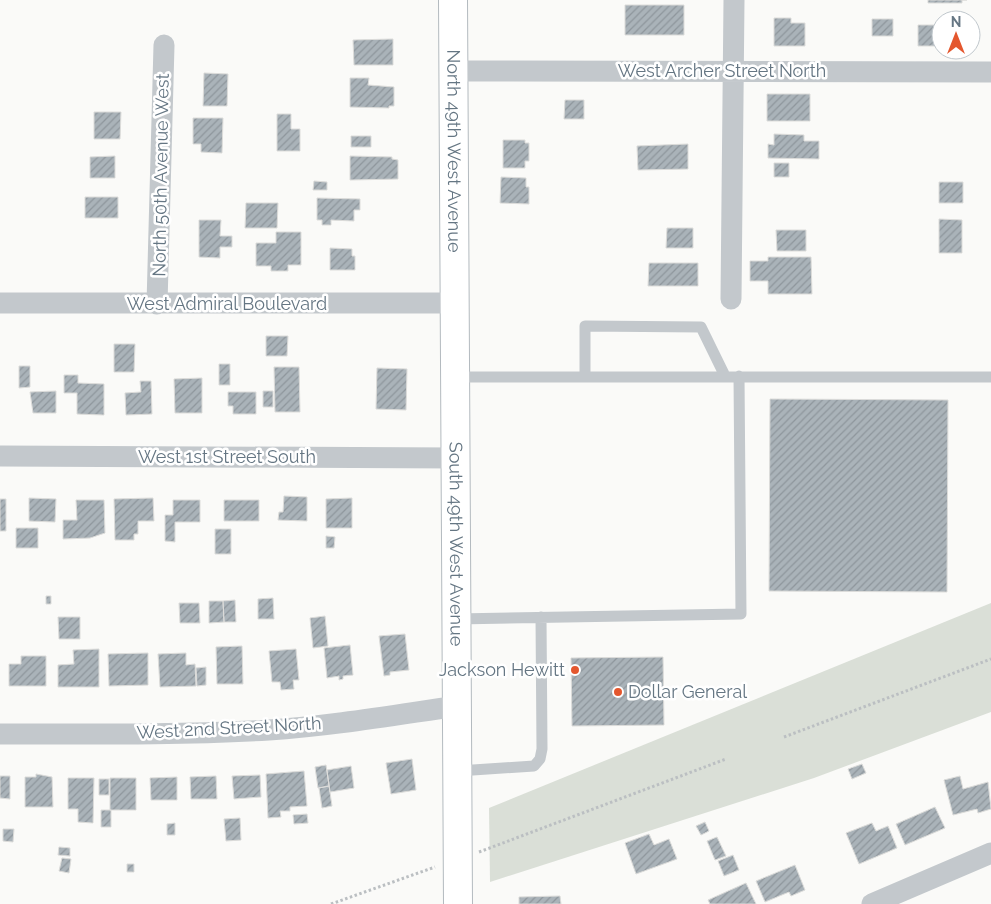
<svg xmlns="http://www.w3.org/2000/svg" width="991" height="904" font-family="Raleway,sans-serif">
  <style>
    .grass { fill: #dadfd7 }
    .building { fill: url(#building-hatch); stroke: #dcdcda }
    .lines { fill: none; stroke-linecap: round; stroke-linejoin: round }
    .secondary-casing { stroke: #b3babf; stroke-width: 30 }
    .path { stroke: #bbbfc2; stroke-width: 3; stroke-dasharray: 2.5 2.5; stroke-linecap: butt }
    .lane { stroke: #c3c8cc; stroke-width: 11 }
    .street { stroke: #c3c8cc; stroke-width: 21 }
    .secondary { stroke: #fff; stroke-width: 28 }
    .poi-dot { fill: #e4572e; stroke: #fff; stroke-width: 2 }
    .labels { text-anchor: middle; stroke-width: 5; stroke-linejoin: round; paint-order: stroke }
    .street-label { font-size: 18px; fill: #657683; stroke: #fff }
    .poi-label { font-size: 18px; fill: #657683; stroke: #fff; text-anchor: end }
  </style>
  <defs>
    <pattern id="building-hatch" width="6" height="6" patternUnits="userSpaceOnUse" patternTransform="scale(1.25)"><rect width="6" height="6" fill="#aab3b9"/><path d="M-1 1l2-2M0 6l6-6M5 7l2-2" fill="none" stroke="#8e969c"/></pattern>
  </defs>
  <rect width="100%" height="100%" fill="#fafaf8"/>
  <path class="grass" d="M991,603v109l-177,66 -324,104 -1,-74z"/>
  <path class="building" d="M928,0h39h-5v3h-34z
    M625,5h59v30h-59z
    M774,18h17v5h14v23h-31z
    M872,19h21v17h-21z
    M918,25h23l-2,21h-21z
    M393,39v26h-39l-1,-25z
    M204,73l24,1 -1,32h-24z
    M350,78h19l-1,7 26,2v19h-5v2l-39,-1z
    M767,94h43v27h-43z
    M565,100h19v19h-20z
    M94,112h27l-1,27h-26z
    M277,114h14v15h9v22h-23z
    M193,118h30l-1,35 -21,-1v-8h-8z
    M774,134l30,1v6h15v18l-51,-1v-14l6,1z
    M351,136h20v11h-20z
    M503,140h22v3h4v18h-4v7h-22z
    M688,144v25l-50,1 -1,-24z
    M115,156v22h-25v-21z
    M350,156l42,1v2l6,1v19l-48,1z
    M774,163h15v14h-15z
    M501,177l25,1v9h3v17l-29,-1z
    M314,181l13,1v8h-14z
    M939,182h24v21h-24z
    M85,197h33v21h-33z
    M317,198l43,1v11h-6v11l-23,-1v5h-9v-5h-5z
    M246,203h32l-1,25h-32z
    M939,219l23,1v33h-23z
    M199,220h22l-1,16h12v11h-12v11l-21,-1z
    M667,228h26v20h-27z
    M776,230h30v21h-29z
    M276,232h25v33h-13v6h-17v-5h-15v-23h20z
    M330,248l22,1v7h3v14h-25z
    M768,257h43l1,37h-44v-13h-18v-20h18z
    M649,263h49v23h-50z
    M266,336h22l-1,20h-21z
    M114,344h21l-1,28h-20z
    M219,364h11v21h-11z
    M19,366h11v21l-11,1z
    M274,367h25l1,45h-25z
    M377,368l30,1 -1,41 -30,-1z
    M64,375h14v8l26,1v31l-27,-1v-21h-13z
    M202,378v35h-27l-1,-34z
    M140,381h11l1,33 -26,1 -1,-22 16,-1z
    M56,391v22h-23l-3,-21z
    M263,391h10v16h-10z
    M228,392h28v22h-23v-8h-5z
    M770,399l178,1 -1,192 -178,-1z
    M284,496l23,1v24l-29,-1 1,-8h4z
    M29,498l27,1 -1,23 -26,-1z
    M153,498l1,23h-16v13h-4v6h-19l-1,-41z
    M352,498v30h-26v-29z
    M0,499h6v32h-6z
    M76,500h28l1,33 -15,5 -27,1v-19h14z
    M173,500h27v22h-25v20l-10,-1v-26h8z
    M224,500h35v21h-35z
    M16,528h22v20h-22z
    M215,529h16v25h-16z
    M326,536l9,1 -1,11h-8z
    M46,596h5v8h-5z
    M273,598l1,21h-16v-20z
    M235,600l1,22h-12l-1,-21z
    M209,601h14l1,21 -15,1z
    M179,603h20l1,20h-20z
    M325,616l3,30 -15,2 -3,-30z
    M58,617h22v22h-21z
    M405,634l4,36 -19,2v3l-6,1 -5,-40z
    M350,645l3,30 -10,1v3l-4,1v-4l-12,2 -3,-30z
    M242,646l1,38h-26l-1,-37z
    M99,649v38h-41v-22l16,-1 -1,-14z
    M296,649l3,31h-6l1,9 -13,1 -1,-8h-8l-3,-31z
    M148,653v32l-39,1 -1,-32z
    M186,653v12l9,-1 1,22 -36,1 -2,-33z
    M21,656h25v30h-37v-22h12z
    M663,657l1,68 -92,1 -1,-68z
    M206,667v18l-9,1 -1,-18z
    M412,759l4,31 -25,4 -5,-31z
    M862,764l4,9 -14,6 -4,-10z
    M326,765l3,21 -11,2 -3,-21z
    M351,766l3,22 -24,4 -3,-22z
    M304,771l3,35 -17,1v4h-10l1,6 -13,1 -2,-44z
    M36,774l16,3 1,30h-28v-30h11z
    M260,775l1,22 -27,2 -2,-23z
    M0,776h10v23l-10,-1z
    M216,776l1,23h-26l-1,-22z
    M960,776l3,13 25,-7 3,27 -13,4 -1,-4 -24,6 -9,-35z
    M177,777v23h-26l-1,-22z
    M68,778h26l-1,45 -15,-1v-13h-10z
    M110,778h26v32h-26z
    M99,779h10v16h-10z
    M329,786l3,20 -10,2 -3,-20z
    M935,807l10,21 -40,17 -9,-21z
    M101,810h10v17h-10z
    M307,814l1,9 -14,1 -1,-9z
    M240,818l1,22 -15,1 -2,-22z
    M705,822l4,9 -8,4 -5,-9z
    M175,823v12h-8v-11z
    M872,823l4,8 12,-5 9,22 -38,16 -13,-31z
    M3,829h11l-1,13 -10,-1z
    M649,834l5,11 15,-6 8,20 -41,15 -11,-31z
    M717,837l9,19 -11,4 -8,-19z
    M59,847l11,1v8l-12,-1z
    M733,855l6,15 -15,6 -6,-15z
    M62,858l9,1 -2,14 -10,-2z
    M127,864h7v8h-7z
    M795,865l10,25 -14,6 -2,-4 -24,10 -9,-21z
    M746,883l10,21h-46l-2,-4z
    M560,896l1,8h-42v-7z"/>
  <g class="lines">
    <g class="secondary-casing">
      <g id="secondary">
        <path id="s1" d="M453,0l5,904"/>
      </g>
    </g>
    <path class="path" d="M784,737l207,-78
      M479,852l247,-93
      M331,904l104,-37"/>
    <path class="lane" d="M585,376v-50l116,1 24,49
      M455,377h536
      M456,619l285,-5 -2,-238
      M458,771l76,-5 6,-7 2,-10 -1,-132"/>
    <path class="street" d="M454,71l537,1
      M731,299l3,-299
      M0,303h455
      M157,304l7,-259
      M0,456l455,2
      M0,734c90,0 180,1 269,-4 63,-4 126,-15 189,-24
      M872,904l119,-51"/>
    <use href="#secondary" class="secondary"/>
  </g>
  <g class="poi-dot">
    <circle cx="575" cy="670" r="5"/>
    <circle cx="618" cy="692" r="5"/>
  </g>
  <g class="labels">
    <g class="street-label">
      <text x="722" y="77">West Archer Street North</text>
      <text dy="6" stroke="none"><textPath href="#s1" startOffset="151">North 49th West Avenue</textPath></text>
      <text transform="translate(161 175) rotate(-89)" y="6">North 50th Avenue West</text>
      <text x="227" y="310">West Admiral Boulevard</text>
      <text x="227" y="463">West 1st Street South</text>
      <text dy="6" stroke="none"><textPath href="#s1" startOffset="544">South 49th West Avenue</textPath></text>
      <text transform="translate(229 728) rotate(-3)" y="6">West 2nd Street North</text>
    </g>
    <g class="poi-label">
      <text x="565" y="676">Jackson Hewitt</text>
      <text x="628" y="698" text-anchor="start">Dollar General</text>
    </g>
  </g>
  <g transform="translate(956 35)"><circle r="24" fill="#ffffff" stroke="#c1c8cd"/>
  <path d="M0-4L9 19L0 12L-9 19Z" fill="#e4572e"/>
  <text y="-8" font-size="14" font-weight="bold" text-anchor="middle" fill="#657683">N</text>
  </g>
</svg>
